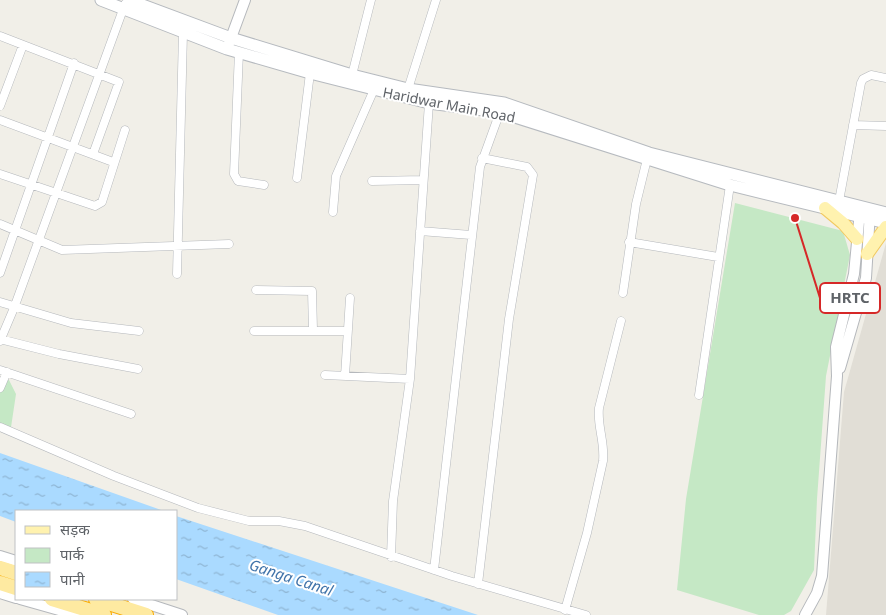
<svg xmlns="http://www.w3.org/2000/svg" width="886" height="615" font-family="'Noto Sans','Noto Sans Devanagari',sans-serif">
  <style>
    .education { fill: #e1ded6 }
    .park { fill: #c5e8c5 }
    .water { fill: url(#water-ripples) }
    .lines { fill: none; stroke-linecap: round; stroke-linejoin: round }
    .minor-casing { stroke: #b5b8bc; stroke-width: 9 }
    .tertiary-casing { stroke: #b5b8bc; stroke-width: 12 }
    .secondary-casing { stroke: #b6babf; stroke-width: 13 }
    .primary-casing { stroke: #f2c960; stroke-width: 14 }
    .trunk-casing { stroke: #f9ab00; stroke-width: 16 }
    .minor { stroke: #fff; stroke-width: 8 }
    .tertiary { stroke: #fff; stroke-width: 10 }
    .secondary { stroke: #fff; stroke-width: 11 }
    .primary { stroke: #fff2af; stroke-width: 12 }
    .trunk { stroke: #feeaa1; stroke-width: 14 }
    .labels { text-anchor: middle; stroke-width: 4; stroke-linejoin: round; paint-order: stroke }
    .street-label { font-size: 14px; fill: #5f6368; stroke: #fff }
    .water-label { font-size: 15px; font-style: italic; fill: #4174aa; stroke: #fff }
    .leader { fill: none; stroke: #d62828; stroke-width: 2 }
    .callout-dot { fill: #d62828; stroke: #fff; stroke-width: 2 }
    .callout { fill: #fff; stroke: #d62828; stroke-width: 2 }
    .callout-label { font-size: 15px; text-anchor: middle; font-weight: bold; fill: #5f6368 }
  </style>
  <defs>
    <pattern id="water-ripples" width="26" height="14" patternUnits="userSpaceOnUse" patternTransform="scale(1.25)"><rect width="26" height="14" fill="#aadaff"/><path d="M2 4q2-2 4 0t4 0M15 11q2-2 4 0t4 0" fill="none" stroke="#8eb4d2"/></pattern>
  </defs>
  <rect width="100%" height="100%" fill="#f1efe8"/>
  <path class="education" d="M886,243v372h-60l18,-223z"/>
  <path class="park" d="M735,203l108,28 7,24 -24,121 -9,123 -3,71 -23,41 -7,4h-25l-82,-25 9,-91z
    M0,377l9,3 7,14 -6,40 -10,-4z"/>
  <path class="water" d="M0,453l164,58h-148v11l-16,-6z
    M176,516l302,99h-200l-102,-36z"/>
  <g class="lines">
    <g class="minor-casing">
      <path id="minor" d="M0,36l119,46 -26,72
        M239,52l-5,122 4,7 26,4
        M352,75l19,-75
        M408,89l28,-89
        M0,106l23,-61
        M0,120l113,42
        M853,125l33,1
        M0,174l95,32 7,-4 23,-72
        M297,178l13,-105
        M372,181l51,-1
        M839,201l22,-118 2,-4 8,-4 15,3
        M333,212l3,-36 40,-91
        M0,224l62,26 167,-6
        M420,231l51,4
        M629,242l89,15
        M0,273l74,-210
        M177,274l6,-241
        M256,290l56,1 1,39
        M623,293l13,-89 12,-49
        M0,302l71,21 68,8
        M254,331h93
        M0,339l59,15 79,15
        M0,341l14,-33 111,-304
        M0,370l131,44
        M325,375l85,4
        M345,376l5,-78
        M0,388l7,-16
        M699,395l31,-210
        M0,427l114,49 84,32 51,13h30l26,5 147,50 134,39
        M391,557l2,-56 17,-122 19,-276
        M434,570l46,-403 21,-58
        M478,584l31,-265 24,-144 -6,-8 -45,-9
        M565,610l22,-77 16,-72c2,-19 -6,-35 -4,-53l22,-87"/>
    </g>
    <g class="tertiary-casing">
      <path id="tertiary" d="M228,46l17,-46
        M840,368l26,-90 4,-67
        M0,556l16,5
        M0,593l16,5
        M20,599l57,16
        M133,599l49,16
        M805,615l12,-22 5,-17 15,-200 -1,-29 18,-73 6,-63"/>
    </g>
    <g class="secondary-casing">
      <path id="secondary" d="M101,0l126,49 83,24 119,30 70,9 231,73 156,38
        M129,0l102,38 121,37 56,14 96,14 145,50 237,60"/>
    </g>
    <g class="primary-casing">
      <path id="primary" d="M825,208l18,15 14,16
        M867,254l19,-27"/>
    </g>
    <g class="trunk-casing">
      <path id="trunk" d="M0,568l16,5
        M0,583l16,5
        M52,599l52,16
        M96,599l50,16"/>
    </g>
    <use href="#minor" class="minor"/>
    <use href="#tertiary" class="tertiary"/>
    <use href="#secondary" class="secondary"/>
    <use href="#primary" class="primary"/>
    <use href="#trunk" class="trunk"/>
  </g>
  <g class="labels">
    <g class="street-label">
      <text transform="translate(449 105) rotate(11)" y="5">Haridwar Main Road</text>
    </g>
    <g class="water-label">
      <text transform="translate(291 578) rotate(18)" y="5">Ganga Canal</text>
    </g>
  </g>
  <path class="leader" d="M795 218L820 298"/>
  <circle class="callout-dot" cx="795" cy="218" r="5"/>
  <rect class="callout" x="820" y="283" width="60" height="30" rx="5"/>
  <g class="callout-label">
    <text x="850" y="303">HRTC</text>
  </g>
  <rect x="15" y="510" width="162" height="90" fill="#ffffff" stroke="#bfc1c3"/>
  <rect x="25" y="526" width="25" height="8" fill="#fff2af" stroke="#bfc1c3"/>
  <text x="60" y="535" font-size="15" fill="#5f6368">सड़क</text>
  <rect x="25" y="548" width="25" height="15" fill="#c5e8c5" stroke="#bfc1c3"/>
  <text x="60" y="560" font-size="15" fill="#5f6368">पार्क</text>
  <rect x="25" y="572" width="25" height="15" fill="url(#water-ripples)" stroke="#bfc1c3"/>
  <text x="60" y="585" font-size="15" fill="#5f6368">पानी</text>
</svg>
